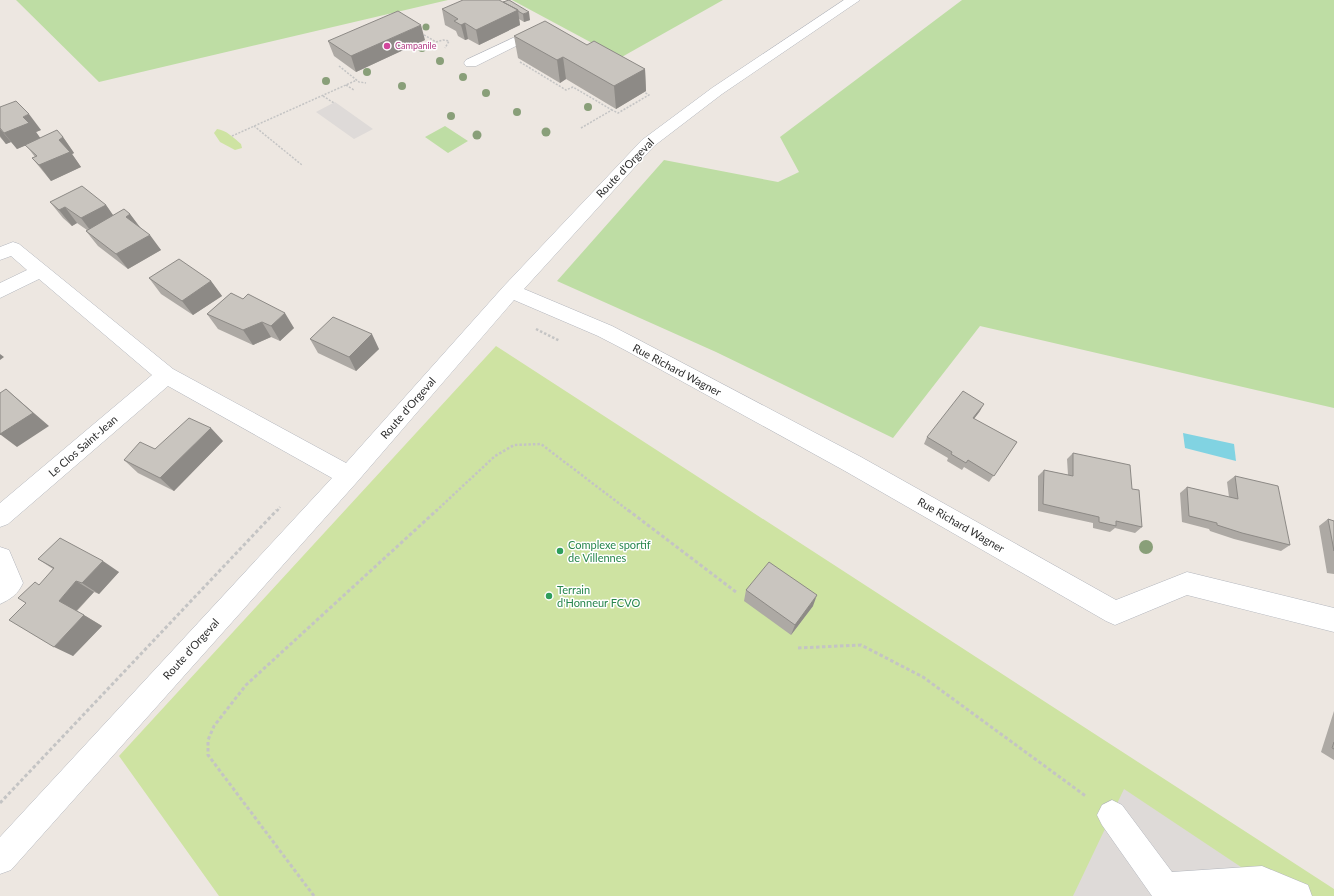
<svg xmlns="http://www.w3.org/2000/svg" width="1334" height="896" font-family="Lato,sans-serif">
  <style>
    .green { fill: #bedda4 }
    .pitch { fill: #cee3a2 }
    .plaza { fill: #dedad8 }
    .water { fill: #81d3e2 }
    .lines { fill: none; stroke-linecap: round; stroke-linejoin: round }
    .minor-casing { stroke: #b2b5bc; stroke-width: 1 }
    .path-far2 { stroke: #c4c4c4; stroke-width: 1.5; stroke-dasharray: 2 1.5; stroke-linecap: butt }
    .path-far1 { stroke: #c4c4c4; stroke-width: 2.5; stroke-dasharray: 2.5 2; stroke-linecap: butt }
    .path { stroke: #c4c4c4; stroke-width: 3; stroke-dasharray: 3.5 2.5; stroke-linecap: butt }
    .minor { fill: #fff; fill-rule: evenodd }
    .tree { fill: #899f79 }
    .wall { fill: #ada9a4 }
    .shaded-wall { fill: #8d8a86 }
    .building { fill: #c9c5bf; stroke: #8d8a86 }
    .hotel-dot { fill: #d1479c; stroke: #fff; stroke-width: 1.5 }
    .leisure-dot { fill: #2e9e5b; stroke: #fff; stroke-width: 1.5 }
    .labels { text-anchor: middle; stroke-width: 3; stroke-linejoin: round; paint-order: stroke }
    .far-hotel-label { font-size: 9px; fill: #b23c85; stroke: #fff; text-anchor: start }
    .street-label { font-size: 11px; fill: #2d2d2d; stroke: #fff }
    .leisure-label { font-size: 11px; fill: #27864d; stroke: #fff; text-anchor: start }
  </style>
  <rect width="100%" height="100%" fill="#ede7e1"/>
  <path class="green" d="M16,0h432l-349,82z
    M512,0h211l-103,58z
    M962,0h372v408l-354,-82 -87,112 -177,-86 -159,-71 107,-121 114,22 21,-10 -19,-35z
    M445,126l23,15 -20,12 -23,-16z"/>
  <path class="pitch" d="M217,129c9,1 17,9 24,15l1,4 -7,2 -15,-8 -6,-9z
    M496,346l838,543v7h-1115l-100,-140z"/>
  <path class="plaza" d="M335,102l38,27 -19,10 -38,-27z
    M1124,789l138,92 -5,15h-184z"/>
  <path class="water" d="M1183,433l51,11 2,17 -51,-13z"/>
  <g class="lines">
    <g class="minor-casing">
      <path id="minor" d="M844,0h16l-138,94 -68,52 -130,143 88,37 27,14 222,117 255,143 71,-28 147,36v24l-147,-37 -72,30 -9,-4 -261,-150 -220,-121 -27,-14 -84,-36 -157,182 -346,388 -11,4v-37l332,-359 -164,-92 -160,138 -8,3v-24l152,-128 -113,-96 -39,19v-15l27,-13 -16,-14 -11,4v-13l13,-5 6,2 154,125 173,94 158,-177 138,-146 70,-52z
        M513,38l5,1 2,3 -2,3 -42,21h-10l-2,-3 2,-3z
        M0,547l9,3 14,33c-5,11 -12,16 -23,21z
        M1112,800l10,5 50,67 90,-6 46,19 4,11h-160l-50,-71 -5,-10 5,-10z"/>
    </g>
    <path class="path-far2" d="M421,33l15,9 7,-2 6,1 -4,7
      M520,62l46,28 7,-3 39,23
      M339,66l20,16 7,1
      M346,85l8,5
      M323,96l11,7
      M254,126l48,39
      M581,128l31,-18 6,3 31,-18 -5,-3
      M232,136l125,-56"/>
    <path class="path-far1" d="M536,329l24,12
      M277,511l3,-4
      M436,511l59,-55 19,-11 27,-1 88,67"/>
    <path class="path" d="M628,510l108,82
      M798,648l63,-3 62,32 164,120
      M0,803l277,-293
      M314,896l-106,-141v-15l6,-14 32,-41 191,-175"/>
    <use href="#minor" class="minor"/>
  </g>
  <g class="tree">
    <circle cx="426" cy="27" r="3.5"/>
    <circle cx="422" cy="48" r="4"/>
    <circle cx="440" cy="61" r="4"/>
    <circle cx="367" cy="72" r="4"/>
    <circle cx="463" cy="77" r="4"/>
    <circle cx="326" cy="81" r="4"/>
    <circle cx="402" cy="86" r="4"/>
    <circle cx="486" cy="93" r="4"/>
    <circle cx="588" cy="107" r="4"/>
    <circle cx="517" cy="112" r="4"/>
    <circle cx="451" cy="116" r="4"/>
    <circle cx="546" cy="132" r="4.5"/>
    <circle cx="477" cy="135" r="4.5"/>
    <circle cx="1146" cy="547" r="7"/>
  </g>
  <path class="wall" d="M509,0l21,20 -6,2 -5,-3 1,6 -41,20 -11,-6 -3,1 -7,-4 -2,-5 -11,-6 -3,-16 61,-7z
    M514,36l73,9 58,24 1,22 -30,18 -50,-30 -6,4 -42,-25z
    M425,40l-69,32 -22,-16 -6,-15z
    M0,107l41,23 -5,2 4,6 23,-1 11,16 -2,1 9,13 -30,14 -19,-23 3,-1 -9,-12 -9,4 -6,-7 -5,2 -6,-7z
    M50,202l56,3 7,10 17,-1 10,13 21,23 -33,19 -30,-23 -12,-15 1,-1 -10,-7 -5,3 -9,-8z
    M149,278l62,3 11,15 -29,19 -32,-21z
    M231,293l63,35 -14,13 -9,-4 -18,8 -35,-16 -11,-15z
    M310,339l69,10 -23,22 -38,-18z
    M980,411l-6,8 43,23 -28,40 -25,-15 -2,3 -15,-9 1,-3 -24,-14 3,-7z
    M223,441l-49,50 -36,-18 -14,-13 31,-11z
    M1073,453l59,36 10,38 -7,6 -20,-5 -5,4 -17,-4v-5l-55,-12v-35l6,-6 24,5 -1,-16z
    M1235,476l55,69 -9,6 -47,-12 -24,-8 -1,-2 -27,-7 -2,-29 7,-6 42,10 -2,-15z
    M1328,519l6,2v53l-7,-1 -8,-47z
    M38,559l81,13 -20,22 -5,-2 -17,19 25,15 -29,30 -47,-53 27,-34z
    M746,590l67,16 -22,29 -47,-34z
    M1334,711v49l-13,-8z"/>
  <path class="shaded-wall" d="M518,10l2,15 -41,20 -3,-15z
    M529,12l1,8 -6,2 -1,-8z
    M465,23l3,16 -3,1 -4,-15z
    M421,25l4,15 -69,32 -5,-16z
    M563,57l3,22 -6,4 -3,-23z
    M645,69l1,22 -30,18 -2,-23z
    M29,114l12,16 -5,2 5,7 -24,10 -13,-16 19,-16z
    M0,129l11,13 -5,2 -6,-8z
    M63,137l11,16 -2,1 9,13 -30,14 -12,-16 20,-25z
    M106,205l11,16 -24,13 -12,-16z
    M65,207l12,16 -5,3 -13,-16z
    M130,214l11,15 -15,-12z
    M150,235l11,15 -33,19 -12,-15z
    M211,281l11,15 -29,19 -11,-14z
    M285,313l9,15 -14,13 -9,-15z
    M262,322l9,15 -18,8 -10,-15z
    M372,334l7,15 -23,22 -7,-14z
    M0,354l4,3 -4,3z
    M6,389l43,37 -32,21 -16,-12h-1z
    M984,404l-4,7 -11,14 4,-7z
    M211,428l12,13 -49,50 -14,-13z
    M103,561l16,11 -20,22 -17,-11z
    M76,581l18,11 -18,19 -17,-10z
    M817,595l-4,11 -22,29 4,-10z
    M84,615l18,11 -29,30 -19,-9z"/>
  <path class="building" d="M463,0h36l19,10 -42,20 -11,-7 -4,2 -7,-4 4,-2 -16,-10z
    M509,0l20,12 -6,2 -5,-3v-1l-15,-8z
    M398,11l23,14 -70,31 -23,-15z
    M545,21l42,24 7,-4 51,28 -31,17 -51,-29 -6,3 -43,-24z
    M16,101l13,13 -6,3 6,6 -25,10 -4,-5v-21z
    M57,130l6,7 -4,3 11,12 -31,13 -7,-7 5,-2 -12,-11z
    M82,186l24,19 -25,13 -16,-11 -6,3 -9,-8z
    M124,209l6,5 -4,3 24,18 -34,19 -30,-23z
    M179,259l32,22 -29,20 -33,-23z
    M231,293l12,6 5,-5 37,19 -14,13 -9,-4 -19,8 -36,-16z
    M333,317l39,17 -23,23 -39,-18z
    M6,389l27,24 -33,21v-41z
    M963,391l21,13 -11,14 44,24 -23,34 -26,-16 -2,3 -15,-9 1,-2 -25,-15z
    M189,418l22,10 -51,50 -36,-18 16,-18 15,7z
    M1073,453l57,12 2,24 7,1 3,37 -26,-6v5l-17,-4v-5l-56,-13 1,-34 29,6z
    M1235,476l43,10 12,59 -48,-12 -25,-8v-2l-28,-7 -2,-29 51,12z
    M1328,519l6,2v30z
    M60,538l43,23 -21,22 -6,-2 -17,20 25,14 -30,32 -45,-27 17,-17 -8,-5 17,-16 4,3 15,-17 -16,-9z
    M769,562l48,33 -22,30 -49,-35z
    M1334,742v7l-2,-1z"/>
  <circle class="hotel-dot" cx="387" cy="46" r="4"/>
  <g class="leisure-dot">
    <circle cx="560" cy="551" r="4"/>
    <circle cx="549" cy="596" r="4"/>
  </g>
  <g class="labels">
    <g class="far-hotel-label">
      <text x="395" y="49">Campanile</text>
    </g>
    <g class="street-label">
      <text transform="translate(625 168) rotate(-46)" y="4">Route d'Orgeval</text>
      <text transform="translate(677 370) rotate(28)" y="4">Rue Richard Wagner</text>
      <text transform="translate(408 408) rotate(-49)" y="4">Route d'Orgeval</text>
      <text transform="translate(83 446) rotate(-41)" y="4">Le Clos Saint-Jean</text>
      <text transform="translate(961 525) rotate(30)" y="4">Rue Richard Wagner</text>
      <text transform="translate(191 649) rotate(-48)" y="4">Route d'Orgeval</text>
    </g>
    <g class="leisure-label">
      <text x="568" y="549">Complexe sportif<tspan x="568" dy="13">de Villennes</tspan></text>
      <text x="557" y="594">Terrain<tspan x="557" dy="13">d'Honneur FCVO</tspan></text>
    </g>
  </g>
</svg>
